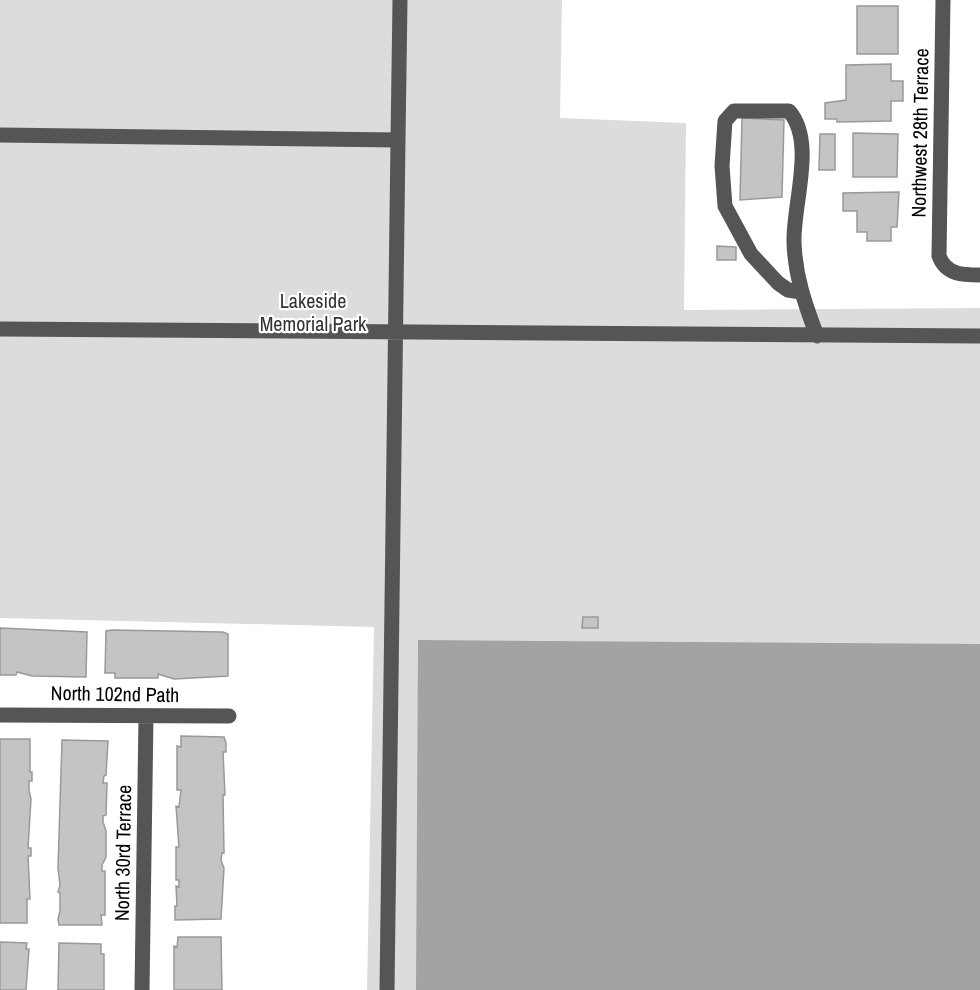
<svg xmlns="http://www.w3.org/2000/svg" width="980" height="990" font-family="'Archivo Narrow',sans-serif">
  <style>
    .green { fill: #dcdcdc }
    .water { fill: #a3a3a3 }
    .building { fill: #c4c4c4; stroke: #999; stroke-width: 1.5 }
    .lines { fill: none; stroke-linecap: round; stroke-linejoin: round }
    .minor { stroke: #555; stroke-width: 15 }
    .labels { text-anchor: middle; stroke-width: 4.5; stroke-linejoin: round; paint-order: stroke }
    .street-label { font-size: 20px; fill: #000; stroke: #fff }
    .park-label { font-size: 20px; fill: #333; stroke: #fff }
  </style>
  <rect width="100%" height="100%" fill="#fff"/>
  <path class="green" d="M0,0h562l-2,118 126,5 -2,187 296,-2v682h-613l7,-363 -374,-9z"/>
  <path class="water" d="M418,640l562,4v346h-564z"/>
  <path class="building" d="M857,6h41v48h-41z
    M891,64v17h12v20h-12v20l-54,1v-3h-12v-16l21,-3v-35z
    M742,118l42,2 -2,77 -42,3z
    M853,133l45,1 -1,43h-44z
    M820,134h15v36h-16z
    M899,192l-2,35h-6v14h-24v-9h-10v-21h-14v-18z
    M717,246l19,1v13h-19z
    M583,617h15v11h-16z
    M0,628l87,4 -1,45 -54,-1 -15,-4 -1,3h-16z
    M112,630l111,2 5,2v42l-54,3 -16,-5v4h-43v-5h-10l1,-42z
    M181,736l43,1 2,6v9h-3l2,43h-2l1,58h-2l-1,7 3,8 -3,51 -46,1v-14h2l-1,-20 3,1v-7h-3v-33h3l-3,-41 3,1 2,-17h-4v-44l4,1z
    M0,739h30v33h2v9h-3v9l2,9 -3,49h3v8h-3l2,43h-3v24h-27z
    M62,740l46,1 -2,34 -2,1 -1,7h4l-1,32 -3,1v6l3,9v26l-4,8v6h3v44h-4l1,10h-43l-1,-6 2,-8v-18l-2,-1 2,-7 -2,-17z
    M178,937h43l1,53h-48v-44l3,1z
    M0,942l27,1 -1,6h3l-3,41h-26z
    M59,943l42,1v10h3v36h-46z"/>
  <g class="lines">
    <path class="minor" d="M943,0l-4,256c7,19 24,19 41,19
      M0,135l398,5 -11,850
      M398,140l2,-140
      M801,292l-13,-2 -10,-7 -27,-29 -26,-48 -3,-40 3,-45 9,-10h55c27,31 4,92 5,131 1,34 11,62 23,94
      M0,329l980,7
      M0,715l229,1
      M142,990l4,-274"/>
  </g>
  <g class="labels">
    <g class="street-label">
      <text transform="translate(920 133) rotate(-89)" y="7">Northwest 28th Terrace</text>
      <text transform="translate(115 694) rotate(1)" y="7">North 102nd Path</text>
      <text transform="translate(123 853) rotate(-89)" y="7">North 30rd Terrace</text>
    </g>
    <g class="park-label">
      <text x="313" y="308">Lakeside<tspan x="313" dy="23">Memorial Park</tspan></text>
    </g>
  </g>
</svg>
